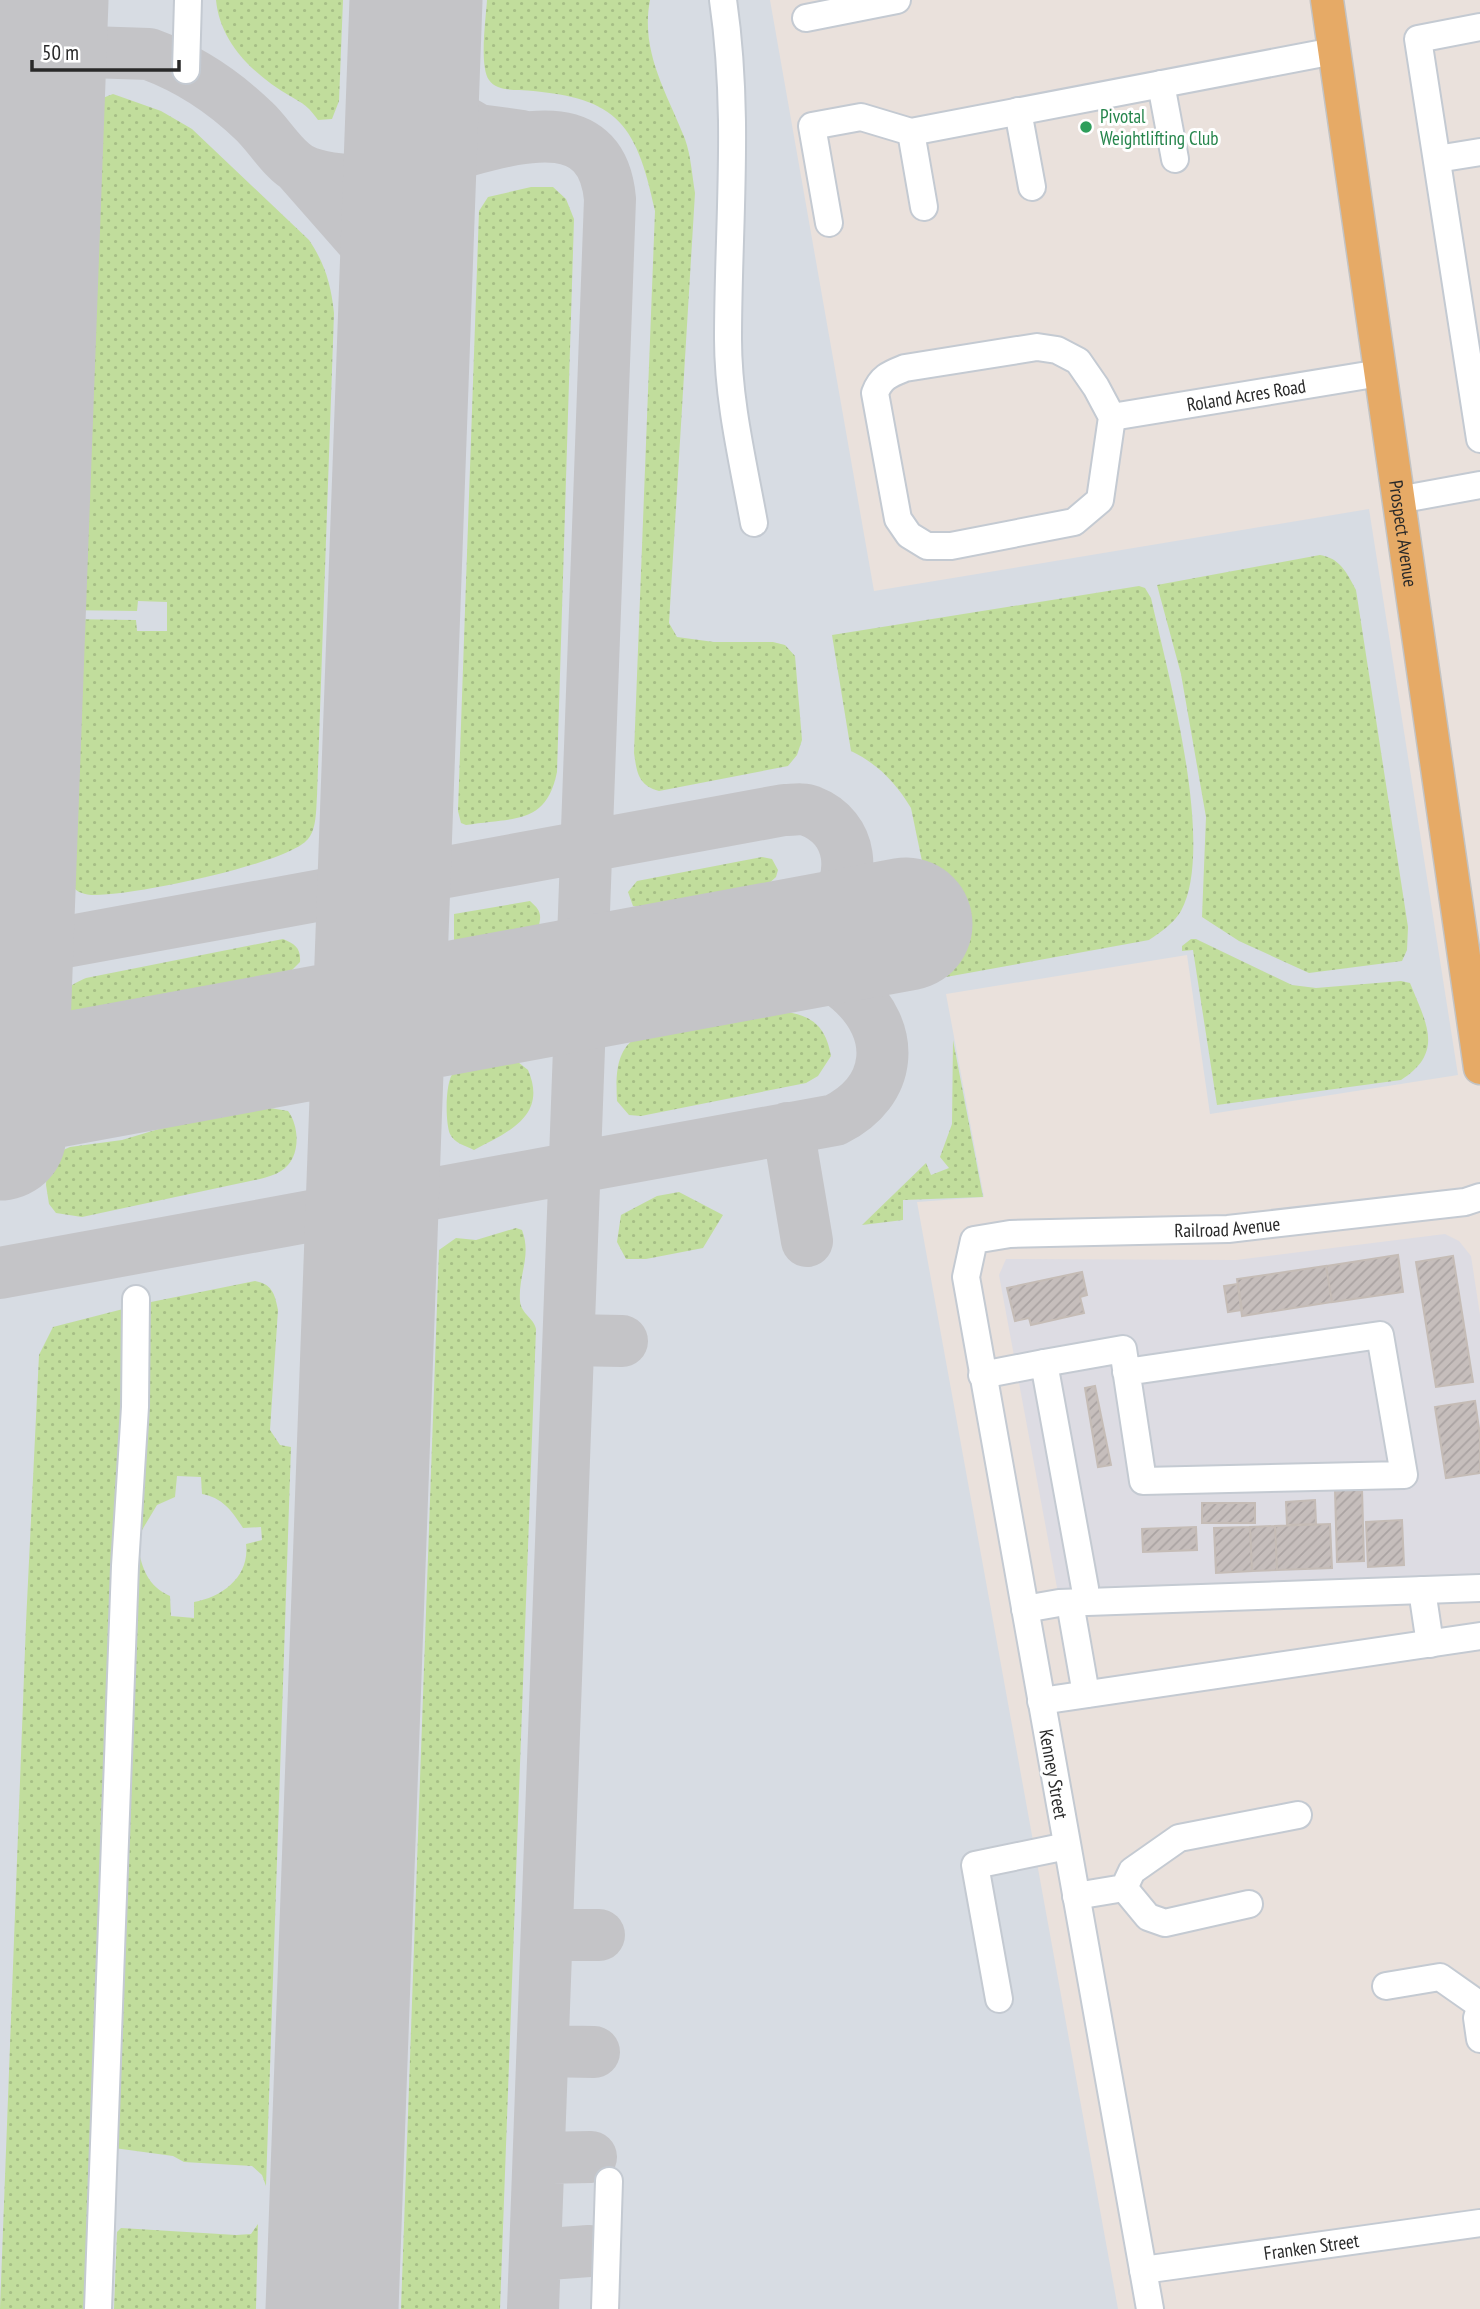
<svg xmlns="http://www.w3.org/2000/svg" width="1480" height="2309" font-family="'PT Sans Narrow',sans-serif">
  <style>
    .industrial { fill: #dddce3 }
    .airport { fill: #d7dce3 }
    .grass { fill: url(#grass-dots) }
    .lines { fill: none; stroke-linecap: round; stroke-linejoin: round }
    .taxiway { stroke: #c4c4c7; stroke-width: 52 }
    .runway { stroke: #c4c4c7; stroke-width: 133 }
    .building { fill: url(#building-hatch); stroke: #c5bcb6; stroke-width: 2 }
    .minor-casing { stroke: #c4cad2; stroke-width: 30 }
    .major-casing { stroke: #c3c3c3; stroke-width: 35 }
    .minor { stroke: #fff; stroke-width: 26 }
    .major { stroke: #e6aa66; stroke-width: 32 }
    .leisure-dot { fill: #2e9e5b; stroke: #fff; stroke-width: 2.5 }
    .labels { text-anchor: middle; stroke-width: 6; stroke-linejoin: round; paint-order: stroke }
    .leisure-label { font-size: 19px; fill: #27864d; stroke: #fff; text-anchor: start }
    .street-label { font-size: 19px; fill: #292929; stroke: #fff }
  </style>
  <defs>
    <pattern id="grass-dots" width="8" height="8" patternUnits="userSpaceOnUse" patternTransform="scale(1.75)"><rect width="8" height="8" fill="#c1dd9c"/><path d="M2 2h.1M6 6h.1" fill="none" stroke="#a6be86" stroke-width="1.8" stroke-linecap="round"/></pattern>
    <pattern id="building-hatch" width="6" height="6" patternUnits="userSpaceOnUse" patternTransform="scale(1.75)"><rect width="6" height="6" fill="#c6bebc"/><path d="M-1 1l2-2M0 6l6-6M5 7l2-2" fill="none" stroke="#aaa3a2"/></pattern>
  </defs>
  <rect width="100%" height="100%" fill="#eae1dc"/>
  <path class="industrial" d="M1445,1234l14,7 12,15 9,59v263l-422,15 -59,-318 7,-16 230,1z"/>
  <path class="airport" d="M0,0h770l104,591 495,-82 89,566 -248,39 -23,-159 -241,39 38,203 -67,5 201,1107h-1118z"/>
  <path class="grass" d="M216,0h127l-4,101 -7,18 -14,1c-11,-15 -13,-15 -28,-24 -36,-21 -70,-53 -74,-96z
    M487,0h163c-10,52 17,93 35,139 6,17 7,36 10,54l-26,430 8,14 37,5h59l12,3 10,11 7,84 -5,15 -9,11 -129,25c-21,-6 -22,-18 -25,-38l21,-542c-19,-92 -41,-115 -136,-121 -10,0 -24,-1 -30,-10 -10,-14 -3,-62 -2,-80z
    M113,94l48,17 31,18 117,111c16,24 22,44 25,73l-17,483c-1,13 0,36 -11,45 -24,24 -178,56 -215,54 -10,-1 -16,-4 -21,-12 -27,-39 -10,-211 -8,-264l74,1 1,11h30v-29l-29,-1 -1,10 -75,-1 18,-485 15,-24z
    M531,187h22l13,12 8,20 -17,553c-11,54 -44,45 -91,53l-5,-2 -3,-12 21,-600 9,-14z
    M1320,555c20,3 27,18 36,35l52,337 -1,23 -5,11 -93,12 -70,-32 -37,-24 4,-100 -25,-143 -24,-89z
    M1139,586l6,2 6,10c16,72 65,249 30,313 -7,12 -20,21 -32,29l-203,37 -35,-169c-15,-25 -33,-44 -60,-57l-19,-116z
    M762,857l10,2 6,11 -2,7 -9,8 -120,23 -14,-2 -5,-14 9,-11z
    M530,901c9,8 12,12 9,24l-10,7 -75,15v-33z
    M283,939c12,5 18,9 17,23l-8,8 -207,44 -19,3 -9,-4c-5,-18 15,-29 29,-35z
    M1191,939h5l96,46 24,3 85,-7 9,2c16,40 35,69 -9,97l-184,25 -24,-155 -11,1v-5z
    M786,1012c28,4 40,16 45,44l-13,20 -12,7 -165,33 -12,-1 -12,-14c-1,-22 -2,-48 17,-62z
    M953,1040l30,157 -80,3v20l-41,5 64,-62 5,12 18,-7 -9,-11 12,-33z
    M498,1062h20l10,8c20,46 -20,62 -54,80 -8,-4 -20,-7 -24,-16 -5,-12 -5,-54 4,-62z
    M264,1107l24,4c12,16 13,48 -7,60 -6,4 -14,6 -21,8l-178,38 -26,-4 -7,-9 -3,-19 1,-20 5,-10 18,-8 52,-7 57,-17z
    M679,1192l44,23 -20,33 -57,11h-20l-9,-17 4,-27 36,-19z
    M516,1228l6,2c10,26 -4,45 -2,71 1,13 14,17 16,28l-36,980h-99l38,-1059 17,-12 20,2z
    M255,1281c17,3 20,13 23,29l-8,120 10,15 11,2 -25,739 -4,-11 -10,-9 -68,-4 -11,-6 -59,-8 24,-601c4,22 10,39 32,49l1,20 23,2v-16c29,-5 56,-26 52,-58l16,-4 -1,-13 -18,1c-11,-17 -20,-30 -41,-34l-1,-17 -24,-1 -2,21 -18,8 -18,30 7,-232z
    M127,1308l-35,1001h-92l26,-686 13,-268 14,-28z
    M258,2224l-2,85h-142l3,-77 4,-4 115,7 15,-1z"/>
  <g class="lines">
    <path class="taxiway" d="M418,40l1,30 14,23 21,23 24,14 44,6
      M0,49l149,5c41,15 74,37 105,67 15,14 28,38 46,48 17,9 44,12 64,10 32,-9 65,-18 98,-27 57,-15 140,-41 148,47l-77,2110
      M299,169l65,74 18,27 13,29 4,32 -6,189
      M352,180c70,-28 57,-119 59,-180
      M408,319c2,-60 -8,-137 57,-167
      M0,677l11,36 -8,229
      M0,954l784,-144c8,0 19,-2 26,1 44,17 47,67 20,99 -18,20 -47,31 -70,41
      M788,1128l19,113
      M0,1273l835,-153c58,-29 63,-89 14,-131 -25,-22 -58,-30 -89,-38
      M569,1340l53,1
      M547,1935h52
      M543,2051l51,1
      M539,2158l52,-1
      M535,2255l54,-4"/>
    <path class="runway" d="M0,1091l906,-167
      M0,1134l42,-1134
      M332,2309l84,-2309"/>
  </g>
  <path class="building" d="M1398,1255l5,37 -71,10 -6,-36z
    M1453,1256l20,126 -37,5 -20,-125z
    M1326,1266l6,36 -90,14 -5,-37z
    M1082,1272l5,23 -7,2 4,16 -53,12 -2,-7 -14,3 -8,-33z
    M1238,1284l4,26 -14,2 -4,-26z
    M1095,1386l16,79 -13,2 -13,-79z
    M1475,1401l5,34v38l-34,5 -11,-71z
    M1362,1489l2,72 -27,1 -2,-72z
    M1315,1500l1,24 -29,1 -1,-23z
    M1202,1503h53v20h-53z
    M1402,1520l2,45 -36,2 -2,-45z
    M1330,1524l2,44 -55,2 -2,-44z
    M1275,1526l2,44 -25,1 -2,-44z
    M1196,1527l1,23 -54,2 -1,-23z
    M1250,1527l2,44 -36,2 -2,-45z"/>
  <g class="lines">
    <g class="minor-casing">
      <g id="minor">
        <path d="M723,0c17,115 5,224 5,339 0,62 15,123 26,184"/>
        <path d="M806,18l91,-18"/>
        <path d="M1480,27l-62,12 62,400"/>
        <path d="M186,70l2,-70"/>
        <path d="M1161,84l14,75"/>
        <path d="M1018,111l14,76"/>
        <path d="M911,132l13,75"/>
        <path d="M1437,159l43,-7"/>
        <path d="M829,223l-17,-97 49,-9 50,15 423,-81"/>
        <path d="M1037,347l20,3 21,11 18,26 16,30 -12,83 -26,22 -123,24h-24l-18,-11 -11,-16 -23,-126c6,-16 15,-19 30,-25z"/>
        <path id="s1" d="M1112,417l268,-44"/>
        <path d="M1398,500l82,-15"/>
        <path d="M1044,1363l79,-14 20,132 261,-6 -24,-140 -254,37"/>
        <path d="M982,1375l62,-12 41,225"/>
        <path d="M1422,1590l8,54"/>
        <path d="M1070,1603l16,91"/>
        <path d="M1025,1609l34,-6 421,-15"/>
        <path d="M1041,1701l439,-65"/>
        <path d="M1124,1888l24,29 17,6 84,-19"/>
        <path d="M1076,1896l48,-8 8,-17 47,-33 119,-23"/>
        <path d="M1386,1986l54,-9 40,28"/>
        <path d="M999,1999l-24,-134 92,-19"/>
        <path d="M1480,2008l-3,10 3,21"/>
        <path id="s2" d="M1143,2270l337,-47"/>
        <path d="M98,2309l27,-743 10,-159 1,-108"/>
        <path d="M605,2309l4,-128"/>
        <path id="s3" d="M1150,2309l-184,-1032 8,-37 36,-6 218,-5 237,-27 15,-5"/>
      </g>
    </g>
    <g class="major-casing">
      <g id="major">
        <path id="s4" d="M1327,0l153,1068"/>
      </g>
    </g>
    <use href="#minor" class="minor"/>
    <use href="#major" class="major"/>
  </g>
  <circle class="leisure-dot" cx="1086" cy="127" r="7"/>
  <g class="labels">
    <g class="leisure-label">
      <text x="1100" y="123">Pivotal<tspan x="1100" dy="22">Weightlifting Club</tspan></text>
    </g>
    <g class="street-label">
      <text dy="7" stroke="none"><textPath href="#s1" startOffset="136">Roland Acres Road</textPath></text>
      <text dy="7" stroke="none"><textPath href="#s4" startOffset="539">Prospect Avenue</textPath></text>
      <text dy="7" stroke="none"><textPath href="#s3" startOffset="1340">Railroad Avenue</textPath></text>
      <text transform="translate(1054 1774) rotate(80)" y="7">Kenney Street</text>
      <text dy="7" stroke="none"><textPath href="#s2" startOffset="170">Franken Street</textPath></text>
    </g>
  </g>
  <path d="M32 60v10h147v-10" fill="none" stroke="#292929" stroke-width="3.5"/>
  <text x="42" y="60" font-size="21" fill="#292929" stroke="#ffffff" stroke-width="5" paint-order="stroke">50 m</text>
</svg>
